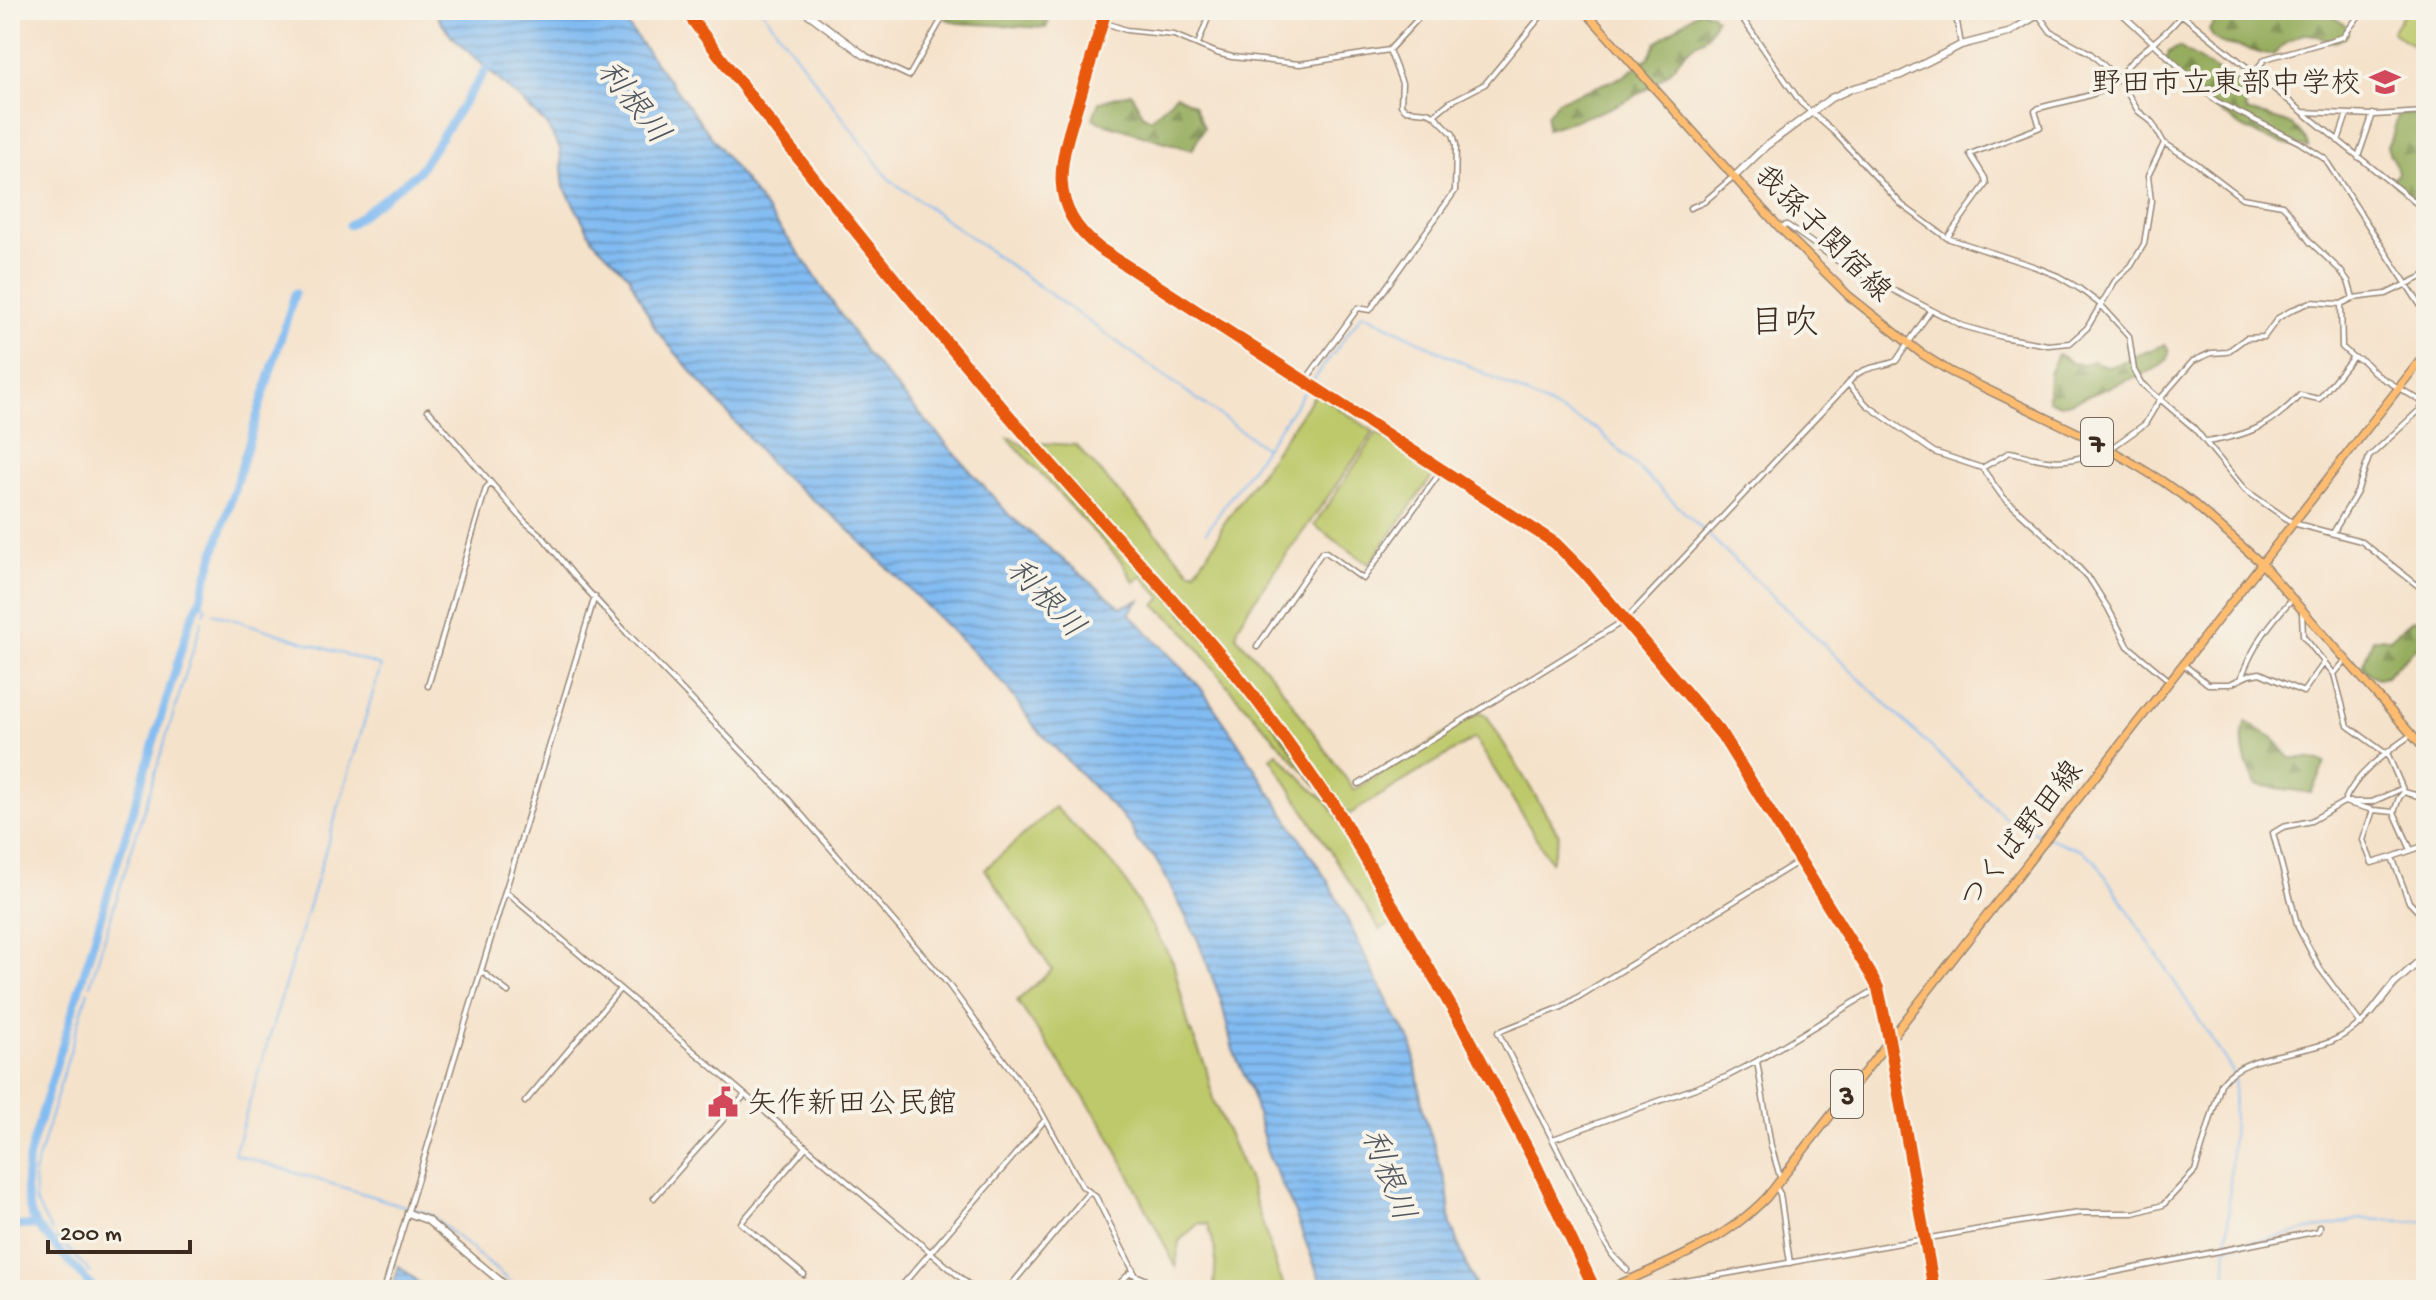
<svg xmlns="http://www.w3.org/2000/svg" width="2436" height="1300" font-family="'Gochi Hand','Klee One',sans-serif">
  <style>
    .green { fill: #bdc96b; stroke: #7c7a44; stroke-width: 2 }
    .forest { fill: url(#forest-firs); stroke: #686c3e; stroke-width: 2 }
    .water { fill: url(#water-rules); stroke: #5e7288; stroke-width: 2 }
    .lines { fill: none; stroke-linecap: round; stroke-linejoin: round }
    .stream { stroke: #81bbf2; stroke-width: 2 }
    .river { stroke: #81bbf2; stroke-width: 8 }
    .minor-casing { stroke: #988674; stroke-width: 7 }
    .tertiary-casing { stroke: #988674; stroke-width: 9 }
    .primary-casing { stroke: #988674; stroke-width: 10 }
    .minor { stroke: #fff; stroke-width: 4 }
    .tertiary { stroke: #fff; stroke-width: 6 }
    .primary { stroke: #febc70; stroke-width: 7 }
    .cycleway-casing { stroke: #f7f3e8; stroke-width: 17 }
    .cycleway { stroke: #e8590c; stroke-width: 12 }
    .labels { text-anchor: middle; stroke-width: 8; stroke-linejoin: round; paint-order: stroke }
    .shield { fill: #f7f3e8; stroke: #73665b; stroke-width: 2 }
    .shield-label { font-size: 28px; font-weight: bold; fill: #3b2a1e }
    .poi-label { font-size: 30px; fill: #3b2a1e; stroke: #f7f3e8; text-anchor: end }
    .street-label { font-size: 30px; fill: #3b2a1e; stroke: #f7f3e8 }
    .water-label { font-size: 32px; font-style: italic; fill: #50565e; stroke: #f7f3e8 }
    .quarter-label { font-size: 34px; fill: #3b2a1e; stroke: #f7f3e8 }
  </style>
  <defs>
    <pattern id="forest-firs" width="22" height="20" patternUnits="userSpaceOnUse" patternTransform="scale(2)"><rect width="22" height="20" fill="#96ad5f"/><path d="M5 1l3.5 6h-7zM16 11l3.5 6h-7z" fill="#7c8d4e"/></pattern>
    <pattern id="water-rules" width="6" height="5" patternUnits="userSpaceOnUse" patternTransform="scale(2)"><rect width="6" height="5" fill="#81bbf2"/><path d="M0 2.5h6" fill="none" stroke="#6b98c3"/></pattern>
  </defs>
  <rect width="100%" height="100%" fill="#f7f3e8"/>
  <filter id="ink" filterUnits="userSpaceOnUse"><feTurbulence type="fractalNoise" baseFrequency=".0125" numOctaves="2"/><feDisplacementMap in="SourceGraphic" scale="16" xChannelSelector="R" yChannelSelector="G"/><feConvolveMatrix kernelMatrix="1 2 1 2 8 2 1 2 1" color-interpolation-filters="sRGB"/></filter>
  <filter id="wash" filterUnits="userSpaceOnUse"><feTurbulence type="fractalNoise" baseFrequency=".006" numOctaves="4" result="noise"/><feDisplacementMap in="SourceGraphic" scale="32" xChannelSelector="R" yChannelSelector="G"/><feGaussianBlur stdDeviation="1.8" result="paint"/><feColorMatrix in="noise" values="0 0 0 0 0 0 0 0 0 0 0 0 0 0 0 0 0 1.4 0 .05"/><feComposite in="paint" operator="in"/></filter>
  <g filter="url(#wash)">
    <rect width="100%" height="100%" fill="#f5e2ca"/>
    <path class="green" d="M2406,10h20v44l-34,-22z
      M1316,393l58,39 -126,177 -10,18 -2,9 40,44 78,110 125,-77 8,3 72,119 -8,27 -76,-124 -127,77 -15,-22 -10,-3 -78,-107c-2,-12 -18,-29 -30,-35l-68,-82 -19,-16 -1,-5 -72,-76 -2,-7 -17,-19 40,2 114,126h5l21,-29 7,-17z
      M1377,433l59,38 -67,93 -55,-39z
      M1008,438h4l37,26 114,125 80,95 75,103 -88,-98 -48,-61 -27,-23 7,-7 -20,-22 -8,6 -13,-21z
      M1277,753l36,37 14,11 72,119 -19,10 -109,-172z
      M1055,807l64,64 54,91 16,65 17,40 7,33 35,78 31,97 8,15h-73l2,-37 -8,-29 -9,-1 -20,18 -3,26 -70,-138 -89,-128 35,-31 -67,-101z"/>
    <path class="forest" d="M950,10h103l-7,18 -88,-5 -12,-4z
      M1700,10l11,3 5,6c-12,29 -17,17 -33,36 -5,4 -7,10 -12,15 -35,33 -79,45 -124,59v-14l11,-14 66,-25 25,-19 8,-15z
      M2216,10h107l25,17 -1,8c-19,16 -24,-3 -42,-1 -13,2 -22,12 -32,21 -10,0 -16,-3 -25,-6 -14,-5 -31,-1 -39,-19l9,-15z
      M2179,47l65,40 3,24c27,10 51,6 62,37 -74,-9 -89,-41 -144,-83l4,-13z
      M1131,93l12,22 8,4 25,-24 18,10 10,22 -12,23 -92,-28 -7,-4 6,-16z
      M2426,113v8l-6,9 6,5v75l-30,-25 -4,-7 6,-4c-1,-11 -9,-17 -11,-28l5,-8 6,-23z
      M2165,344l4,7 -1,8 -13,10 -85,34 -10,2 -12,-5 1,-26 9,-20 14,9 11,1 9,-3 18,6z
      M2422,617l4,1v21l-40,37 -8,2 -10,-5 -6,-7 11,-27 9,-2 8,2 21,-18z
      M2246,722l27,16 17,20h18l17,5 -14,30 -55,-8c-11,-20 -18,-42 -10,-63z"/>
    <path class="water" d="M433,10h183l191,254 59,89 144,163 111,91 19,-7 -11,13 71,74 35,51 94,145 63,127 20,33 11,67 24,77 4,39 26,64h-153l-32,-84 -24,-51 -17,-64 -18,-41 -12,-50 -24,-62 -35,-68 -8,-13 -17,-16 -7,-16 -95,-98 -30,-42 -36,-37 -126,-124 -66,-53 -121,-141 -28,-55 -34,-34 -30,-54 -4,-38 -14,-25 -95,-89z
      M399,1266l28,24h-35z"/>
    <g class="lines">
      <path class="stream" d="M762,10l127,169 375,268
        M1312,382l51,-69 235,117 410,390 35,16
        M1206,532l102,-145
        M200,600l6,8 -2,5
        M213,613l168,53 -147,488 196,60 90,76
        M2049,838l33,13 13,9 140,215 -10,215
        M90,985l112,-364
        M52,1232l-17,-31 -1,-28 54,-182
        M57,1237l34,36
        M2227,1247l134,-28 65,3"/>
      <path class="river" d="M349,225l69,-53 75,-113
        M10,1224l7,2 19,-1 59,65
        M36,1225c-13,-26 -12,-48 -5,-76l159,-528 10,-21 95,-307"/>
    </g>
  </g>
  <g filter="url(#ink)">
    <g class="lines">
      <g class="minor-casing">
        <path id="minor" d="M1698,10l29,1 13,4 61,88 34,30 67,72 45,33 86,28 25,10 22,13 21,16 28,31 5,34 7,13 53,45 51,62 48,33 68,18 65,51
          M1955,10l6,35
          M2035,10l16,22 39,21 29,26 19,32 14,11 12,21 32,20 46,35 40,7 6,6 22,31 30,28 8,11 5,17
          M2118,10l98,91 83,41 26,17 101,155
          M2176,10l250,201
          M1103,22l23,8 48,5 43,18 15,4 68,7 89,-14 37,-40
          M1198,44l13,-34
          M864,55l45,21 38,-66
          M2253,73l12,-14 78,-22 20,-27
          M2303,112l71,3 52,-3
          M1434,115l16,-13 35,-18 61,-74
          M2338,141l9,-27
          M2358,157l15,-43
          M1690,208l14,-6 29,-25
          M1779,227l8,-2 55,39 121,62 39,11 46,8 22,-2 17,-15 28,-47 16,-15 13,-22 7,-43 -3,-25 16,-33
          M2426,233l-4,5 4,4
          M1947,238l39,-54 -1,-6 -15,-24 68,-26 2,-1 -5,-16 4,-3c21,-6 46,-9 66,-19 12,-7 17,-17 26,-27 18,-17 40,-31 54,-52
          M2341,304l1,43 11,10 9,3 15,15 49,29
          M1305,381l53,-73 12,2 85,-119 1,-46 -3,-11 -19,-19 -7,-3 -21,-2 -5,-5 1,-22 -13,-33
          M1848,384l19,21 67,47 48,16 20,28 64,58 25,27 17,27 20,38 42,35
          M428,410l97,112 17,14 34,42 51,55 161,166 160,185 91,124 43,78 14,11 47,93
          M2207,442c42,-7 64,-16 93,-47l19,4 34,-42
          M2110,449l35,-25 15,-25 33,-38 18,-8 16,-1 19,-14 18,-1 14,-19 16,-9 17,-7 30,2 12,-6 33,-4 40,-19
          M1982,468l28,-16c9,1 16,5 25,6 20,5 53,4 66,-14
          M2333,533l24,-41 12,-35 57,-53
          M2302,612l1,24 31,38 14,52 40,29 16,37 22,6
          M1257,647l65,-95h4l37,27 79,-109
          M2183,664l25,20h22l19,-9 11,-2 43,19 21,-29
          M2334,674l11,-13
          M2242,676c11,-31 29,-54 51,-78
          M428,686l58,-198 5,-5
          M2411,735c-25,18 -55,38 -67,67l29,8 -10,30 9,23 20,-6 17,45 17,18
          M1359,784l266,-164 223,-236c12,-19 29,-15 48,-23l35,-51
          M2404,792l-5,6 -5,14 17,38
          M2373,810l21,2
          M2392,857l34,-12
          M505,891l470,399
          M481,971l27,21
          M2361,1024l-42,-57 -21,-40 -25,-94 10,-6 28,-6 33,-19h28l29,-13
          M1757,1061l14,85 9,31
          M525,1102l95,-113
          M1553,1139l173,-62 31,-16 121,-73
          M1776,1187l4,7 10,69
          M654,1198l91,-103
          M1627,1270l-14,-14 -8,-13 -107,-211 64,-25 239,-147
          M804,1275l-63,-52 65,-76
          M1635,1287l1,3
          M384,1290l211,-694
          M898,1290l146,-169
          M1007,1290l82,-98
          M1113,1290l17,-17 15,6 11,11
          M1651,1290l23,-7 375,-66 31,-4h54l29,-8 32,-34 26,-87c21,-30 76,-29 109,-42 16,-7 30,-17 41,-29
          M2025,1290l294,-59 1,-5"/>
      </g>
      <g class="tertiary-casing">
        <path id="tertiary" d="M803,10l61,45
          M1106,10c-9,30 -18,60 -27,90 -18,58 -35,105 20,148l456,295 29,29 138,163 148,238 8,15 11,51 45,251
          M1735,176l31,-30 65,-48 20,-9 50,-14 60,-30 47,-12 38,-23
          M2371,1013l23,-29 32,-29
          M408,1213l19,7 84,70"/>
      </g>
      <g class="primary-casing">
        <path id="primary" d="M1584,10l195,217 70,69 73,58 29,18 150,72 61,37 31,22 68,60 165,188
          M1606,1290c57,-25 117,-47 161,-93l659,-844"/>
      </g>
      <use href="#minor" class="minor"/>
      <use href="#tertiary" class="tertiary"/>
      <use href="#primary" class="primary"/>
      <g class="cycleway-casing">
        <path id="cycleway" d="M685,10c110,147 223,290 344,429 71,83 147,160 215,245 29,36 55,74 82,113l6,4 135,233 69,131 59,125
          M1106,10c-9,30 -18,60 -27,90 -18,58 -35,105 20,148l456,295 29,29 138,163 148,238 8,15 11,51 45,251"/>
      </g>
      <use href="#cycleway" class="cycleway"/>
    </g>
  </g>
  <defs>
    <g id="school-bare" transform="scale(2.4)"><path d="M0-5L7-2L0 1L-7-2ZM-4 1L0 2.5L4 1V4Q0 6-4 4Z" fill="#d1495b" stroke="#f7f3e8" stroke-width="2.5" paint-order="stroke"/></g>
    <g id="civic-bare" transform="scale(2.4)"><path d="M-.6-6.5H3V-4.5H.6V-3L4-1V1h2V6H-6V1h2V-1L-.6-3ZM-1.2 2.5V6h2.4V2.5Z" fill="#d1495b" stroke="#f7f3e8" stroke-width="2.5" paint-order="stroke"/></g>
  </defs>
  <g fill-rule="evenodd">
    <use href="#school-bare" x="2385" y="82"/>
    <use href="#civic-bare" x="723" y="1102"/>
  </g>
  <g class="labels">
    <g class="shield">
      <rect x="2081" y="418" width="32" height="48" rx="6"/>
      <rect x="1831" y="1070" width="32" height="48" rx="6"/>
    </g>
    <g class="shield-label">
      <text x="2097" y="452">7</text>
      <text x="1847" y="1104">3</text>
    </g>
    <g class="poi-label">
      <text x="2361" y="92">野田市立東部中学校</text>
      <text x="747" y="1112" text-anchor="start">矢作新田公民館</text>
    </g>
    <g class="street-label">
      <text transform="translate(1824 232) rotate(45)" y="10">我孫子関宿線</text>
      <text transform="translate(2020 834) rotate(-52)" y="10">つくば野田線</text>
    </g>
    <g class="water-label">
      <text transform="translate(635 101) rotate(52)" y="11">利根川</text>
      <text transform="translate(1047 597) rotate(46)" y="11">利根川</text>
      <text transform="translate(1390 1174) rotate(69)" y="11">利根川</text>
    </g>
    <g class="quarter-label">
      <text x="1784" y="332">目吹</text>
    </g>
  </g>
  <rect width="2436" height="1300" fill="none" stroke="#f7f3e8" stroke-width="40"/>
  <path d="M48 1240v12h142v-12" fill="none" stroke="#3b2a1e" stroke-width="4"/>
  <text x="60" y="1240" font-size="24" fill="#3b2a1e" stroke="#f7f3e8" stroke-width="6" paint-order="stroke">200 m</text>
</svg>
